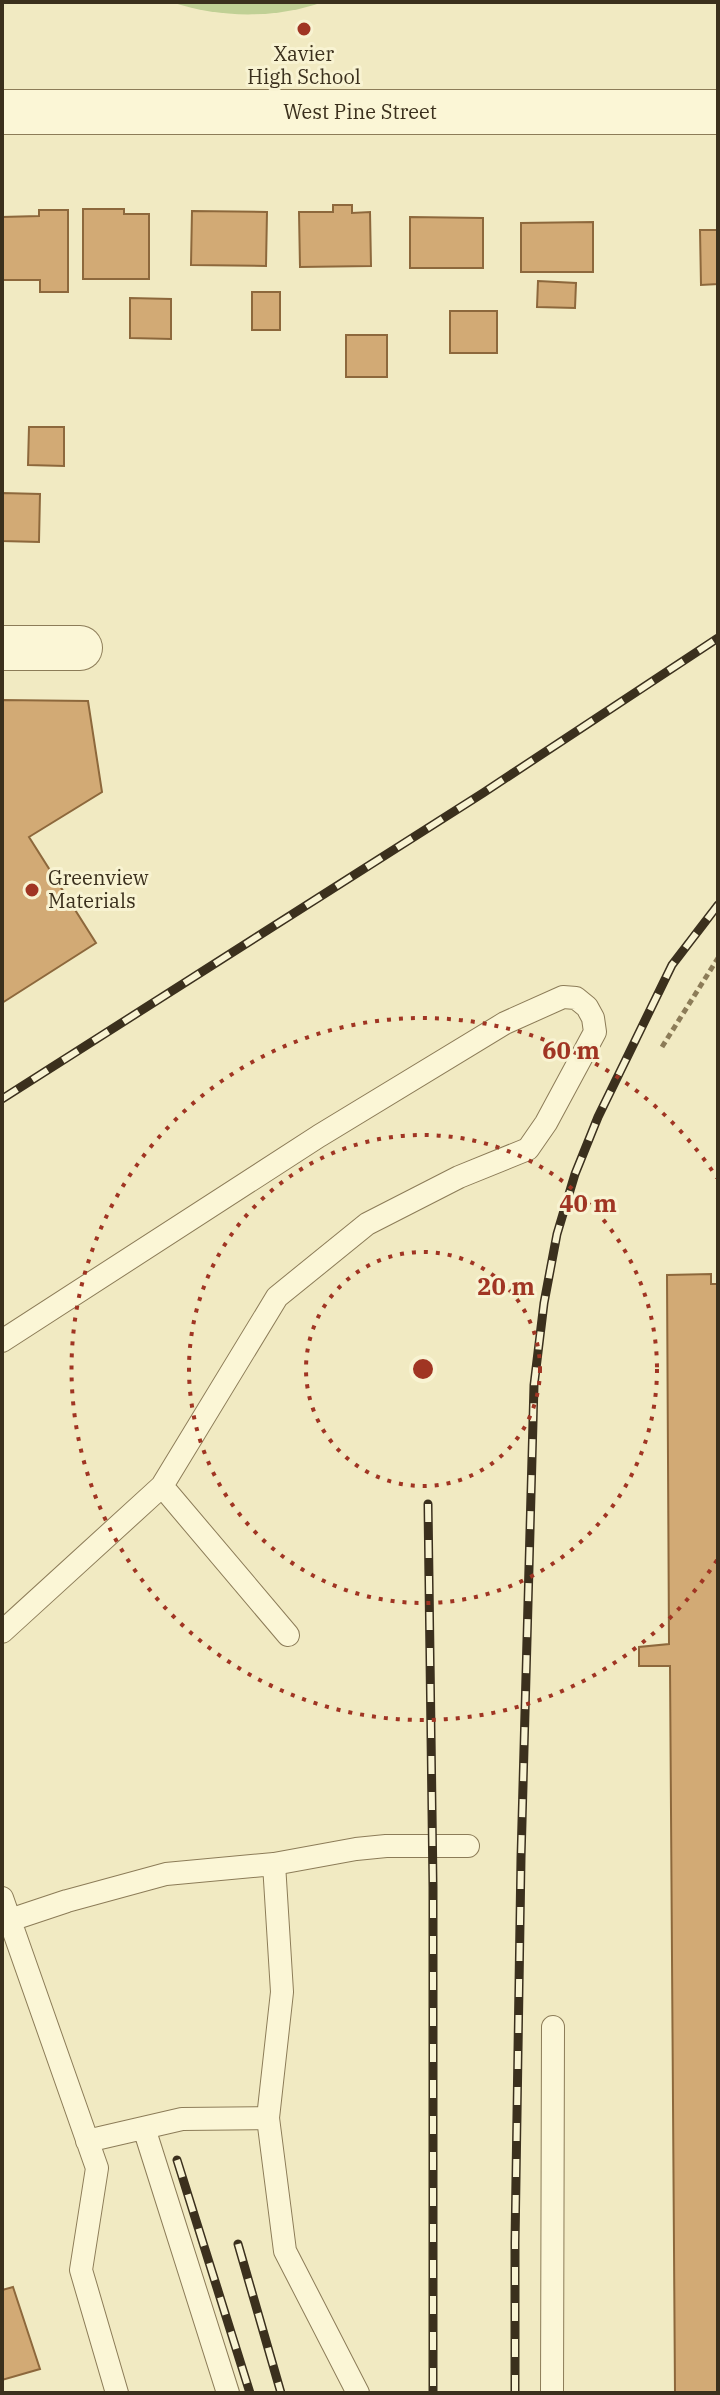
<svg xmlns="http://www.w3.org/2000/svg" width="720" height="2395" font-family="'IBM Plex Serif',serif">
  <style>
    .green { fill: #c0d095 }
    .building { fill: #d2aa75; stroke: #8d683c; stroke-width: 2 }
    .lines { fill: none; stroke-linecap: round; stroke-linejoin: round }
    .lane-casing { stroke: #8c7c58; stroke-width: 24 }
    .street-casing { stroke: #8c7c58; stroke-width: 46 }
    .path { stroke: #8c7c58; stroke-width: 5; stroke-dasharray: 6 4; stroke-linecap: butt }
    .lane { stroke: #fbf6d6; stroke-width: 22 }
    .street { stroke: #fbf6d6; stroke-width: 44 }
    .rail-casing { stroke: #3b301d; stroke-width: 9 }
    .rail { stroke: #f8f3d2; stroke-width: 6; stroke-dasharray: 18; stroke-linecap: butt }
    .ring { fill: none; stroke: #a03523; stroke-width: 4; stroke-dasharray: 4 8 }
    .poi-dot { fill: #a03523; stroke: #f8f3d2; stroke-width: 3 }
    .labels { text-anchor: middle; stroke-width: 6; stroke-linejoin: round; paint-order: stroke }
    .poi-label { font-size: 20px; fill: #3b301d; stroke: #f8f3d2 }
    .street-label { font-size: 20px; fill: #3b301d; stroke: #f8f3d2 }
    .centre { fill: #a03523; stroke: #f8f3d2; stroke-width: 4 }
    .ring-label { font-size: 24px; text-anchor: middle; font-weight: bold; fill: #a03523; stroke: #f8f3d2; stroke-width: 6; stroke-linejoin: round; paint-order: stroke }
  </style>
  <rect width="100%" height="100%" fill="#f1eac2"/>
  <path class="green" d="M171,2h152c-47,17 -105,16 -152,0z"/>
  <path class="building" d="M333,205h19v8l18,-1 1,54 -71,1 -1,-55h34z
    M83,209h41v5h25v65h-66z
    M39,210h29v82h-28v-12h-38v-63l37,-1z
    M192,211l75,1 -1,54 -75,-1z
    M410,217l73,1v50h-73z
    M593,222v50h-72v-49z
    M700,230h18v54l-17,1z
    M538,281l38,2 -1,25 -38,-1z
    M252,292h28v38h-28z
    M130,298l41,1v40l-41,-1z
    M450,311h47v42h-47z
    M346,335h41v42h-41z
    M29,427h35v39l-36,-1z
    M2,493l38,1 -1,48 -37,-1z
    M2,700l86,1 14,91 -73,45 67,106 -94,60z
    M711,1274v10h7v1109h-43l-5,-727h-31v-19l30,-3 -2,-369z
    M13,2287l27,82 -38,11v-90z"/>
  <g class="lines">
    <g class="lane-casing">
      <path id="lane" d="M2,1341l317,-205 186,-113 58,-26 13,1 11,9 6,11 2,14 -49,91 -18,26 -69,28 -92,47 -90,73 -115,189 -160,146
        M162,1486l126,149
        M2,1898l95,270 -16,102 36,123
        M10,1920l57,-19 99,-27 108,-10 82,-15 30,-3h82
        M268,2118l14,-126 -8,-128
        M144,2128l84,265
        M87,2141l95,-22 86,-1 17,133 73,142
        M552,2393l1,-366"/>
    </g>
    <g class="street-casing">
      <g id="street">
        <path id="s1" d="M2,112h716"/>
        <path d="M2,648h78"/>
      </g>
    </g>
    <path class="path" d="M662,1047l56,-89"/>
    <use href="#lane" class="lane"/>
    <use href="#street" class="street"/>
    <g class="rail-casing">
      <path id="rail" d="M2,1099l481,-306 235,-155
        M428,1504l5,383v506
        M177,2160l73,233
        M238,2244l43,149
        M515,2393v-150l6,-385 13,-473 10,-82 13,-69 18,-60 23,-57 74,-152 46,-60"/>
    </g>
    <use href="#rail" class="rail"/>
  </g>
  <g class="ring">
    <circle cx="423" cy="1369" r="117"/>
    <circle cx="423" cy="1369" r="234"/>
    <path d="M717 1560A351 351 0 1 1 717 1178"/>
  </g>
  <g class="poi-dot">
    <circle cx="304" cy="29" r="8"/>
    <circle cx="32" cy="890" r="8"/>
  </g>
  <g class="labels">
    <g class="poi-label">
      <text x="304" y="61">Xavier<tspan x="304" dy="23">High School</tspan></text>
      <text x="48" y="885" text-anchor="start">Greenview<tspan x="48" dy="23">Materials</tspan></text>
    </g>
    <g class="street-label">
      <text dy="7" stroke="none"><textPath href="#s1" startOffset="358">West Pine Street</textPath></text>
    </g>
  </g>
  <circle cx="423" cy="1369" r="12" class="centre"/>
  <g class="ring-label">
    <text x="571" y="1059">60 m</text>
    <text x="588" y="1212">40 m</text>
    <text x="506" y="1295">20 m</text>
  </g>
  <rect width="720" height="2395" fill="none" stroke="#3b301d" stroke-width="8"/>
</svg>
